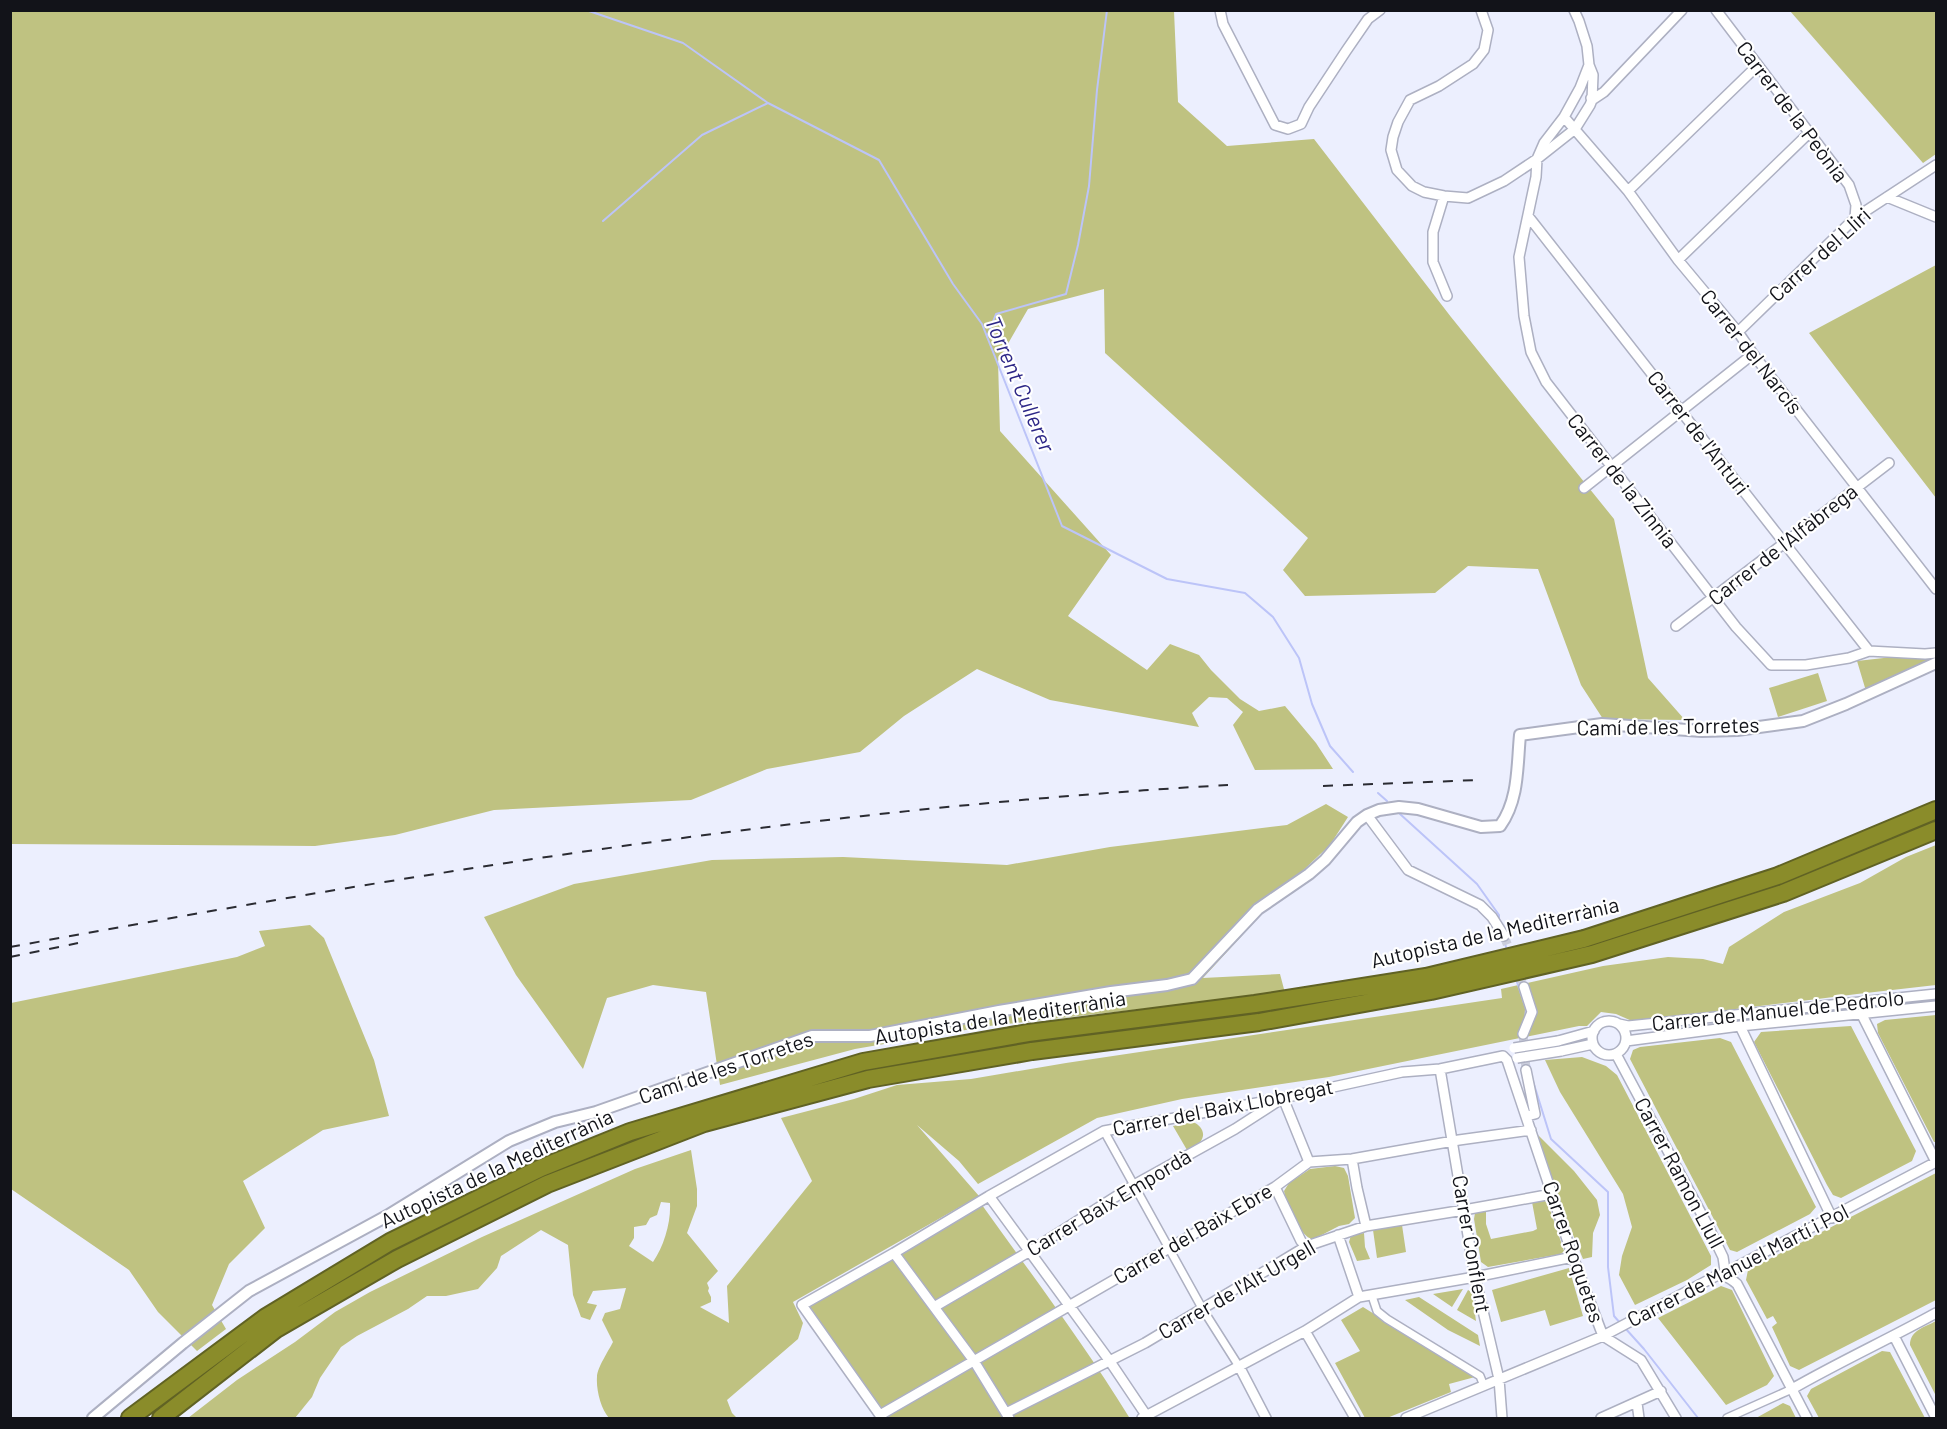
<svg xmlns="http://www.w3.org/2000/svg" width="1947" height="1429" font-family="Barlow,sans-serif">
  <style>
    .green { fill: #bfc281; fill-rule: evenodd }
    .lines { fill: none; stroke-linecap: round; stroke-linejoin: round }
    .stream { stroke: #bcc4f8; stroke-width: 2 }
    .minor-tunnel { stroke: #cbcedc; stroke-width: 9; stroke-dasharray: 9 4.5; stroke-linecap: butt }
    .pedestrian-casing { stroke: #adb0c2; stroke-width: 10 }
    .minor-casing { stroke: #adb0c2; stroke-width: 12 }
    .tertiary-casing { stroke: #adb0c2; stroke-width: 14 }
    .motorway-casing { stroke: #606224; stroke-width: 20 }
    .pedestrian { stroke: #fff; stroke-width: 7 }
    .minor { stroke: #fff; stroke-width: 9 }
    .tertiary { stroke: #fff; stroke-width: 10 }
    .motorway { stroke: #8a8c2a; stroke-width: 16 }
    .rail { stroke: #2a2b32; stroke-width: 2; stroke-dasharray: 10 10; stroke-linecap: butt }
    .minor-bridge-casing { stroke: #adb0c2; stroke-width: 12; stroke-linecap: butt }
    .minor-bridge { stroke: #fff; stroke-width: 9 }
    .labels { text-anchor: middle; stroke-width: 4.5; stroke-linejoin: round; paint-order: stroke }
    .street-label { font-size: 21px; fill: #121319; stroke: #fff }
    .water-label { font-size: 22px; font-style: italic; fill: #2d2787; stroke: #fff }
  </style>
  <rect width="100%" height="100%" fill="#eceffe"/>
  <path class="green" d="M11,11h1163l4,91 49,44 87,-7 137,178 163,202 34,159 37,42 -82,-1 -22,-34 -43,-116 -70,-3 -33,27 -130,3 -22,-26 25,-32 -203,-185 -1,-64 -76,20 -30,52 2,70 111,124 -43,61 79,54 23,-26 29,11 12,15 29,29 19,12 26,-5 31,37 17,26 -78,1 -22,-45 10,-13 -16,-14 -18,-1 -17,16 7,14 -149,-27 -73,-31 -73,47 -44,36 -93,17 -76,31 -197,10 -99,25 -80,11 -304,-2z
    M1790,11h146v143l-13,9z
    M1936,265v233l-127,-165z
    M1928,653v15l-62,23 -9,-30z
    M1818,673l9,28 -49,16 -9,-29z
    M1326,804l22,13 -18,28 -35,33 -92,100 77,-4 5,19 -296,33 -134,23 -135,36 -14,-93 -53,-7 -46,13 -24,71 -67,-94 -32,-58 90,-33 138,-24 131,-3 164,8 103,-18 177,-22z
    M1936,845v140c-101,11 -202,25 -304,36l-16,-7 -15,-2 -14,14h-8l-250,51 -147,22 -85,19 -119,66 -19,-23 -42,-36 62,71 -186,106 10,21 -5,16 -71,61 5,13 5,5h-128c-8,-9 -13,-28 -12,-41 0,-9 12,-27 16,-35l-11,-22 3,-7 15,-4 6,-21 -33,3 -6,12 10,2 -7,15 -9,-3 -8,-22 -5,-50 -27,-15 -40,26 -4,12 -19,21 -32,7h-19l-19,13 -51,27 -16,11 -21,31 -8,19 -17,21h-107l49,-38 58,-38 40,-30 35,-20 112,-55 153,-68 56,-19 6,39v17l-10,27 31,38 -11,12 2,5 -1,3 3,6v5l-11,5 29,16 -2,-37 85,-105 -31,-63 73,-19 43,-14 74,-6 95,-16 436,-65 -1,-9 102,-23 65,-9 35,2 20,5 6,-17 55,-35 76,-29 46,-26zM661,1202l9,1c1,20 -6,43 -17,59l-24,-16 5,-8v-11l12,-2 4,-7 7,-3z
    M310,925l14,13 50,122 15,56 -66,14 -80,51 22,47 -36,36 -17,41 14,24 -29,22 -39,-39 -29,-42 -118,-81v-186l226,-46 28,-11 -6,-15z
    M1936,1015v127h-2l-56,-109 -1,-9 8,-4z
    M1851,1026l65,125 -4,10 -71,37 -8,-3 -6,-10 -73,-143 7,-10z
    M1720,1038l11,4 85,165 -6,7 -73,38 -7,-2 -100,-191 3,-9 7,-3z
    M1582,1057l24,9 11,9 94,181v9l-24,15 -52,25 -16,-30 3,-19 10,-29 -9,-33 -63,-102 -15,-32z
    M1193,1122c8,3 14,12 7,20 -3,3 -9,6 -13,8l-14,-24z
    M1538,1135l36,36 23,29 3,15 -7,18 -1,24 -9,2 -21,-51z
    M1335,1166l9,2 4,8 7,42 -6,6 -10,2 -27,14c-15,-9 -25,-33 -28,-49l5,-8 21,-14z
    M1936,1173v127l-137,70 -9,-4 -18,-39 5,-4 -4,-7 -6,3 -21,-39 2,-10z
    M1547,1200l17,51 -3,3 -73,13 -7,-5 -7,-43 1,-6 11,-2v13l5,15 42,-8 4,-2 -5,-27z
    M982,1205c50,70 102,139 147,212l-240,1 -81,-111z
    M1402,1225l4,27 -29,6 -4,-28z
    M1364,1233l1,14 5,12 -13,2 -8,-19 2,-7z
    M1569,1268l14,48 -33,10 -5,-16 -44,12 -9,-32z
    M1721,1286l11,4 42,86 -7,9 -41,20 -68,-87z
    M1463,1289l-11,18 -19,-13z
    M1468,1290l4,2 4,29 -19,-11z
    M1419,1297l59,38 2,11 -32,-16 -43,-30z
    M1363,1307l112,70 -26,7 2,8 -64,26h-22l-30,-55 25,-12 -19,-31z
    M1936,1321v75l-26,-51c0,-15 15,-18 26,-24z
    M1882,1351l8,1 35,66h-106l-12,-22 4,-7z
    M1783,1403l7,3 6,12h-40z"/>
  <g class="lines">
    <path class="stream" d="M586,10l97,33 85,60 111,57 74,124 29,40 80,202 105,53 78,14 28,24 26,41 13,46 18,42 23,26
      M603,221l99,-86 66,-32
      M987,337l9,-23 70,-20 12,-49 11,-59 8,-96 10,-80
      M1378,793l9,8
      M1400,814l77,70 22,31v5
      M1504,940l2,7
      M1517,982l9,27 -1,11
      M1528,1058l2,12
      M1532,1078l19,61 57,53v75l6,49 7,8
      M1625,1328l19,21 54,69"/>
    <path class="minor-tunnel" d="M1504,936l20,51
      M1523,1034l3,36"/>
    <g class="pedestrian-casing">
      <path id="pedestrian" d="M1104,1131l98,177 38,60
        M1372,1296l5,15 10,8 93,57 4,10
        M1727,1418l65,-29"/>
    </g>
    <g class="minor-casing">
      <path id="minor" d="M1220,10l3,14 52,101 13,4 13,-5 8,-17 37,-56 22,-32 12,-9
        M1481,10l7,20 -4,20 -11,14 -34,22 -29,14 -12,22 -5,15 -2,13 6,20 15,16 12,6 20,4 24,2 36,-17 33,-22 38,-30 15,-24 2,-5 1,-25 -4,-10
        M1574,10l5,11 8,25 2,19 -9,23 -16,29 -20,26 -7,16 -1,18 -17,80 5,59 7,36 15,30 190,245 35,38h35l43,-7 20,-7 56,3 11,-1
        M1716,10l133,175 7,20 -1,13
        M1591,98l1,2 12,-8 78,-82
        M1564,117l64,74 50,69 60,72 15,22 183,235
        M1628,191l129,-125
        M1444,196l-11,36v30l14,34
        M1887,197l49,20
        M1528,216l341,435
        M1678,260l131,-127
        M1738,332l117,-114 81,-53
        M1584,488l169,-134
        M1676,626l213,-163
        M1367,815l41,55 72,35 12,12 12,19
        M1861,1013l75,149
        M1592 1038a17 17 0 1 1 34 0a17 17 0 1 1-34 0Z
        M1619,1024l9,2 308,-32
        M1740,1026l92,192
        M1523,1034l9,-22 -8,-25
        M1558,1041l36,-10
        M1626,1041l114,-15 196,-20
        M1561,1051l32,-7
        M1616,1054l93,174 14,29 3,20
        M1440,1069l35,208 24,102 3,39
        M1526,1070l9,44 -8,2
        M1352,1159l5,29 9,38
        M1275,1187l26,54 6,5
        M989,1196l120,164 39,58
        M1338,1235l21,62
        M894,1253l80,108 35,57
        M1726,1277l10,-10 200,-105
        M934,1307l96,-56 104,-66 101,-56 48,-31 26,64
        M1305,1331l50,87
        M1894,1336l42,82
        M1240,1368l26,50
        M1792,1389c47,-27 97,-50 144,-76
        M1637,1403l2,15
        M1006,1413l139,-70 162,-97 59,-20 98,-16 88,-16
        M880,1415l395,-228 34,-25 43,-3 107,-19 72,-10
        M882,1418l-80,-113 92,-52 95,-57 115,-65 179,-33 119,-26 38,-3 63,-13 4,4 66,197 30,79 38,24 35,58
        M1142,1418l163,-87 54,-34 116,-20 98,-20
        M1406,1418l197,-82 113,-60c9,-1 14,2 21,8l70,134
        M1601,1418l60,-27"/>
    </g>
    <g class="tertiary-casing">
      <path id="tertiary" d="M93,1418l90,-75 66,-52 138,-75 122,-75 46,-19 41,-10 216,-76h58l129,-25 112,-19 56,-7 25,-6 66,-70 51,-35 16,-14 32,-38 10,-7 12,-5 20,-3 19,2 63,18 19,-1c19,-26 17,-60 20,-91l82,-11 100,7 35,-1 66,-9 43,-17 90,-41"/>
    </g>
    <g class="motorway-casing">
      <path id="motorway" d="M130,1418l136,-101 124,-75 151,-74 89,-36 233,-70 165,-29 227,-29 171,-27 158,-38 194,-63 158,-66
        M161,1418l115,-89 121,-70 150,-75 157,-61 164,-44 164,-28 227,-29 172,-31 161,-37 191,-61 153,-63"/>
    </g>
    <use href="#pedestrian" class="pedestrian"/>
    <use href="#minor" class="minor"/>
    <use href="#tertiary" class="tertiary"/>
    <use href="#motorway" class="motorway"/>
    <path class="rail" d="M1323,786l156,-6
      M10,947c404,-74 809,-139 1218,-162
      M10,957l68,-14"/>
    <g class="minor-bridge-casing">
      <path id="minor-bridge" d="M1514,1048l44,-7
        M1517,1058l44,-7"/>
    </g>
    <use href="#minor-bridge" class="minor-bridge"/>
  </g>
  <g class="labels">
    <g class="street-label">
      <text transform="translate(1792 112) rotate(53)" y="7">Carrer de la Peònia</text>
      <text transform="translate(1820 255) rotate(-42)" y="7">Carrer del Lliri</text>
      <text transform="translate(1751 352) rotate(52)" y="7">Carrer del Narcís</text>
      <text transform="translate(1698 433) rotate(52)" y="7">Carrer de l'Anturi</text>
      <text transform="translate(1622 481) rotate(52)" y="7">Carrer de la Zinnia</text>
      <text transform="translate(1783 545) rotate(-38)" y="7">Carrer de l'Alfàbrega</text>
      <text transform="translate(1668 727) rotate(-1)" y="7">Camí de les Torretes</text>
      <text transform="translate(1495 933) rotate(-13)" y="7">Autopista de la Mediterrània</text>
      <text transform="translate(1778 1011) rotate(-6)" y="7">Carrer de Manuel de Pedrolo</text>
      <text transform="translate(1000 1018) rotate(-9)" y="7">Autopista de la Mediterrània</text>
      <text transform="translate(726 1068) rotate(-19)" y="7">Camí de les Torretes</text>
      <text transform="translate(1223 1108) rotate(-11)" y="7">Carrer del Baix Llobregat</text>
      <text transform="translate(497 1169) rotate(-25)" y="7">Autopista de la Mediterrània</text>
      <text transform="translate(1679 1173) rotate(62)" y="7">Carrer Ramon Llull</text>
      <text transform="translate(1109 1203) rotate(-31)" y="7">Carrer Baix Empordà</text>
      <text transform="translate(1193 1234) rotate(-30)" y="7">Carrer del Baix Ebre</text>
      <text transform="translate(1471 1244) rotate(80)" y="7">Carrer Conflent</text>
      <text transform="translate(1573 1252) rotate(71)" y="7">Carrer Roquetes</text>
      <text transform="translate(1738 1266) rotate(-27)" y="7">Carrer de Manuel Martí i Pol</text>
      <text transform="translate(1237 1290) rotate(-30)" y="7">Carrer de l'Alt Urgell</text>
    </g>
    <g class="water-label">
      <text transform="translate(1020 384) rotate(67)" y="8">Torrent Cullerer</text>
    </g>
  </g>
  <rect width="1947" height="1429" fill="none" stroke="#121319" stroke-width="24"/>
</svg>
